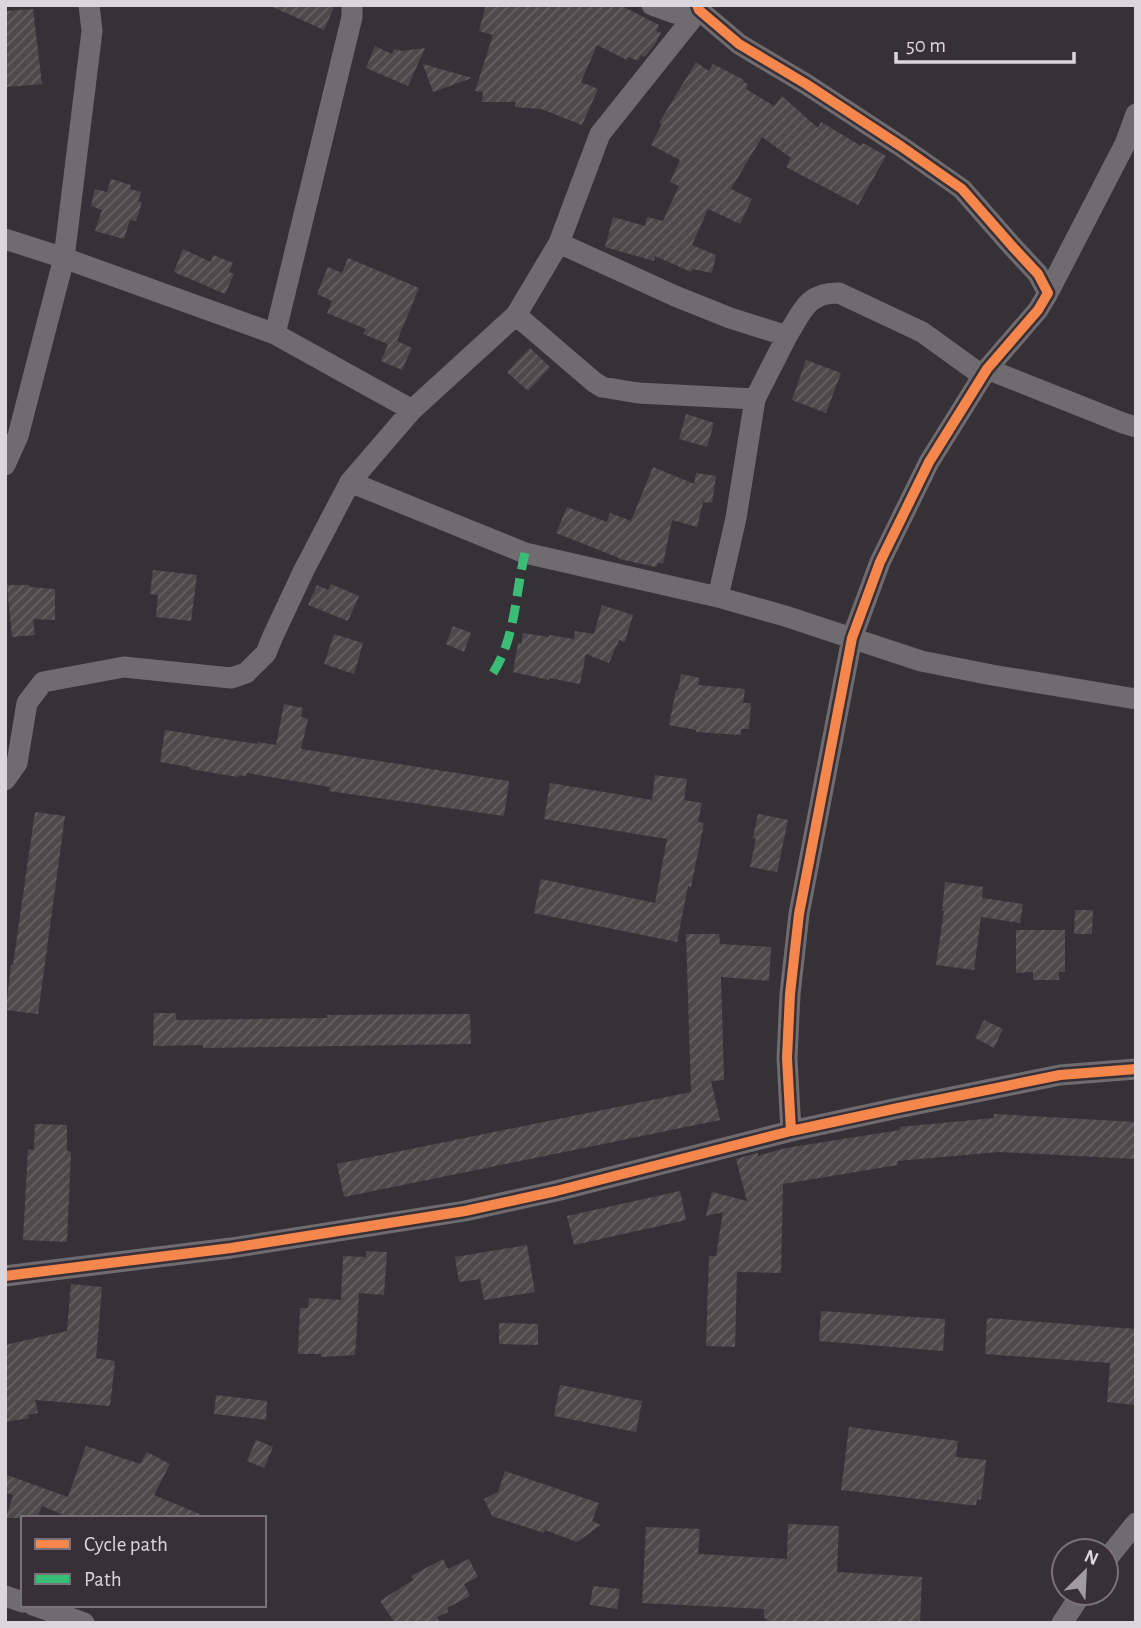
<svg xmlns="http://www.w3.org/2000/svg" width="1141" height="1628" font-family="'Alegreya Sans',sans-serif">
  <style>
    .building { fill: url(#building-hatch) }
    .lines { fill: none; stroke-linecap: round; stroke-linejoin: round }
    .minor { stroke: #6f6c6f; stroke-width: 21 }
    .quiet { stroke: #3abd76; stroke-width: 9; stroke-dasharray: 18 9; stroke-linecap: butt }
    .cycleway-casing { stroke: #382f37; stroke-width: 15 }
    .cycleway { stroke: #f5874c; stroke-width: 10 }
  </style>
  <defs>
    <pattern id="building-hatch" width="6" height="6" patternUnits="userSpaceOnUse" patternTransform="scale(1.75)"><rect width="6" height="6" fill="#4c494b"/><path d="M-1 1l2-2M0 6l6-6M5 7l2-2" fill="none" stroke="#656264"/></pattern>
  </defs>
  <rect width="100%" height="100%" fill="#363136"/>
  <path class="building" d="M268,5h67l-11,25z
    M486,5h134l39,20 -3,6 5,2 -6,11 -10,13 -4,-2 -3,6 -10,-4 -1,3 -30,-15 -16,37 17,7 -16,36 -41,-16 -26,-2 1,-5h-34l1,-10 -8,-1 18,-56 -14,-4z
    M33,9l9,75 -35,3 -2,-20v-56z
    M375,46l17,8 2,-5 8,2 23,-3 -17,38 -42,-18z
    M696,62l13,9 4,-7 31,16 -1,2 5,2 -2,5 28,17 8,-10 36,32 3,-6 40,24 2,-3 23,13 -28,49 -72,-38 5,-9 -29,-21 -31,52 21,10 -12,25 -32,-15 -16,36 24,10 -4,18 -20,-4 -1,3 -36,-16 -1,5 -49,-14 8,-30 32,9 2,-9 16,4 16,-35 -9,-4 10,-22 -29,-15 11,-21 -3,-1z
    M423,64l49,14 -39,14z
    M111,179l20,6 -1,4 11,3 -3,9 4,1 -6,19 -6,-1 -6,19 -29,-8 7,-21 -11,-4 4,-17 12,3z
    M183,249l28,13 2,-7 20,8 -4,9 5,2 -9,20 -51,-22z
    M348,258l71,30 -22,53 15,7 -10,22 -21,-9 7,-17 -25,-10 3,-5 -39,-16 5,-12 -15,-7 11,-27 14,6z
    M530,348l20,19 -22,24 -21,-19z
    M806,360l35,13 -15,40 -34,-13z
    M686,414l28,9 -7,24 -28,-8z
    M653,467l41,17 2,-11 20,3 -4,27 -9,-1 -6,25 -25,-7 -9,44 -5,-1 -2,4 -37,-8v-1l-63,-25 11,-26 40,15 3,-9 21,8z
    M153,570l44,5 -6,46 -35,-4 2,-22 -8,-1z
    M331,584l28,12 -11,25 -40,-16 9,-20 11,5z
    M7,585h22v2l26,2v31l-22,-1 2,16 -23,2z
    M602,605l31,10 -8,27 -6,-2 -10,23 -23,-9 -6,30 -31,-6v2l-36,-8 5,-29 3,1 2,-11 26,4v-2l25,4 1,-8 19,3z
    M453,626l18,7 -7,19 -18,-8z
    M334,634l29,9 -9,31 -30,-10z
    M681,674l19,4 -2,7 47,4 -2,14h8l-2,26h-8v6l-45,-3v-2l-27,-5 7,-35h2z
    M284,704l19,4 -2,9 7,2 -7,30 208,32 -5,35 -175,-25 1,-4 -83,-14 -1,3 -7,-1 -1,2 -48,-8v-2l-30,-5 5,-32 92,14v-2l19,3z
    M655,775l32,4 -3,21 18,3 -4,19 6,1 -13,64 -3,-1 -11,56 -143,-29 7,-34 114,24 12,-64 -123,-20 6,-36 102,17z
    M35,812l30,4 -27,198 -32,-4 5,-45h2z
    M758,814l30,6 -11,52 -27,-5 6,-28 -3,-1z
    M945,882l38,5 -1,11 41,6 -3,19 -39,-6 -7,53 -38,-5 8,-54h-2z
    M1075,910h18l-1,24h-18z
    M1016,930h49v42h-6v8h-26v-8l-17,1z
    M686,934h33l1,10 51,3 -2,34 -48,-4 3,103 -13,1 9,39 -376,77 -7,-33 354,-72z
    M154,1013h22v7l152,-2 -1,-3 143,-1 1,30 -268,4v-3l-50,1z
    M984,1020l19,9 -9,19 -19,-10z
    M994,1114l142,8v37l-137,-7 -102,9 1,4 -115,19 -2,89 -44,-1 -2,75 -29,-1 3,-90h7l7,-44 -17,4 6,-24 35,9 -11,-42 22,-6v3l28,-8 114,-18v-3l94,-9z
    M35,1124l32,1v26l4,1 -4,90 -44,-2 5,-91 6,1z
    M680,1191l6,29 -112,25 -7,-29z
    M527,1245l8,47 -51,8 -4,-21 -21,3 -4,-25z
    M366,1251l21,1 -3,43 -25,-2 -4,62 -34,2v-3h-23l2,-46h8l1,-10 32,2 2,-44 23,1z
    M71,1284l31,3 -6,71 19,3 -5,45 -75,-6 3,13 -10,2 1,3 -24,4v-77l62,-14z
    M821,1311l124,8 -2,32 -124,-10z
    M987,1318l149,11 -1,76 -28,-3 3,-39 -125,-9z
    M499,1323l39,1v21l-39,-1z
    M560,1385l82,16 -6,31 -82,-16z
    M216,1395l51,6 -1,19 -52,-6z
    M849,1427l109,14 -2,16 30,3 -5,40 -4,-1 -1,6h-7l-128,-15z
    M256,1440l17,7 -9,21 -17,-7z
    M86,1446l54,18 7,-12 23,12 -16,31 55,23h-138l-29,-12 -5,12h-31l7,-23 -8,-3 2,-17 61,22z
    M505,1471l94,32 -7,18 9,4 -24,17 -32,-12 -1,3 -52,-17 -8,-17 14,-7z
    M788,1524l51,2 -2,46 85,5 -2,46h-153v-4l-3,-1v-9l-122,-6 4,-76 54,2 -2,25 89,5z
    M443,1559l5,10 21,-10 9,18 -14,7 6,12 -23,12 1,4 -11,5 3,6h-45l-15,-22 33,-21 -2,-4z
    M593,1586l27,3 -3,20 -27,-4z"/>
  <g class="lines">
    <path class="minor" d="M652,5l22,8 25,-3
      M697,5l2,5 40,34 67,40 96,63 60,42 50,57 26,28 10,19 -10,17 -51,59 -58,93 -49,100 -28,76 -53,276 -9,80 -3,64 4,73
      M5,239l59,19 211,76 137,76
      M559,243l116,53 55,22 57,18 -32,63 -19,119 -18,79
      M1048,293l77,-149 11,-30
      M516,315l78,67 8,5 36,6 117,6
      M275,334l77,-317v-12
      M787,336c15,-24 20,-44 52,-43l83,39 61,44
      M987,369l136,54 13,4
      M5,465l13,-29 46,-178 28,-227 -3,-26
      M350,482l175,71 193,44 67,19 136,45 71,14 144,24
      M5,780l12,-17 10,-60 16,-21 81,-15 107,11 15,-5 20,-20 7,-17 31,-66 46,-88 62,-72 104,-95 43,-72 41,-109 99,-124
      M5,1276l226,-28 234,-37 91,-20 235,-60 107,-23 162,-33 76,-6
      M1106,1560l30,-37
      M5,1596l18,6
      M33,1605l51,18
      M1062,1623l20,-30"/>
    <path class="quiet" d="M493,673c23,-36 22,-79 32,-120"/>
    <g class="cycleway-casing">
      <path id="cycleway" d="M697,5l2,5 40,34 67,40 96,63 60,42 50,57 26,28 10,19 -10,17 -51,59 -58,93 -49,100 -28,76 -53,276 -9,80 -3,64 4,73
        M5,1276l226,-28 234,-37 91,-20 235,-60 107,-23 162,-33 76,-6"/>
    </g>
    <use href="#cycleway" class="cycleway"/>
  </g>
  <rect width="1141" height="1628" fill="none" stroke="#dbd6db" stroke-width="14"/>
  <rect x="21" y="1516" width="245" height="91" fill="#382f37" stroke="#797279" stroke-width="2"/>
  <rect x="35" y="1539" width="35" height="10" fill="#f5874c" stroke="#797279" stroke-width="2"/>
  <text x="84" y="1551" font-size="21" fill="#dbd6db">Cycle path</text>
  <rect x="35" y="1574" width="35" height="10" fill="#3abd76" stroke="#797279" stroke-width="2"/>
  <text x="84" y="1586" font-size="21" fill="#dbd6db">Path</text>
  <g transform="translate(1085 1572) rotate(24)"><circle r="33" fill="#382f37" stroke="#797279" stroke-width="2"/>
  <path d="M0-5L12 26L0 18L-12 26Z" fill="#a19ca1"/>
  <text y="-10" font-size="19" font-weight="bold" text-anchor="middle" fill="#dbd6db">N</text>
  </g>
  <path d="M896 52v10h178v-10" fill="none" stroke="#dbd6db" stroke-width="3.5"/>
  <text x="906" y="52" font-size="21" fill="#dbd6db" stroke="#382f37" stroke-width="5" paint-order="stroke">50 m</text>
</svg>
